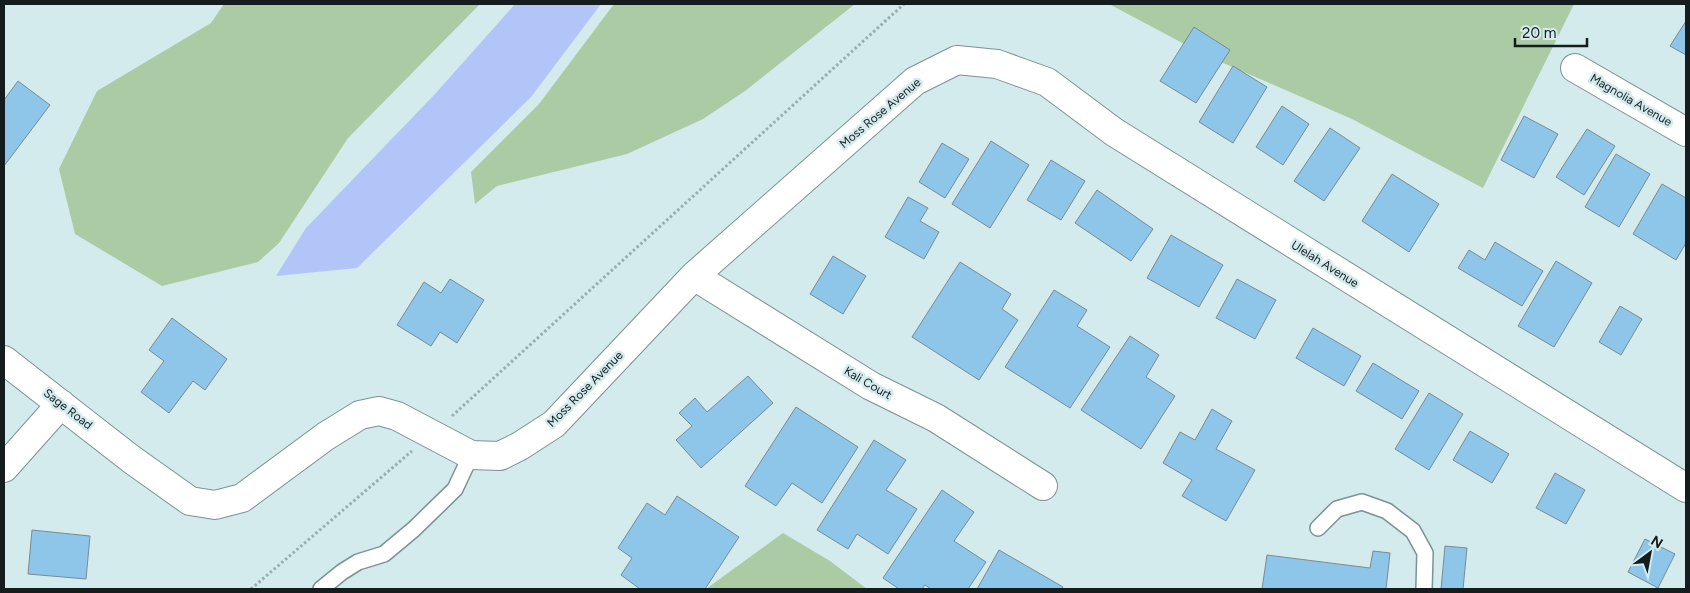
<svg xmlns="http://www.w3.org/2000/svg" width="1690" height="593" font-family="Figtree,sans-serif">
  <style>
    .green { fill: #aacba4 }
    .water { fill: #b1c5f9 }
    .building { fill: #8ec6e9; stroke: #7a8a95 }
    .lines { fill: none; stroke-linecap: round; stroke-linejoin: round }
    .lane-casing { stroke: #7c9294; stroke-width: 18 }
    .street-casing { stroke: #7c9294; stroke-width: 30 }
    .path { stroke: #99acae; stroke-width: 3; stroke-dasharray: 2.5 2.5; stroke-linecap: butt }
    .lane { stroke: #fff; stroke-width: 15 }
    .street { stroke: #fff; stroke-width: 28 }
    .labels { text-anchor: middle; stroke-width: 5; stroke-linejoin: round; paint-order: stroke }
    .street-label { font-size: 12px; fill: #141c1d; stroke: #d3ebed }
  </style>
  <rect width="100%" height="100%" fill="#d3ebed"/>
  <path class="green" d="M224,4h256l-132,134 -69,105 -21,19 -96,24 -87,-52 -16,-65 38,-78 114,-68z
    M614,4h241l-110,87 -42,28 -76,35 -130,32 -22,18 -4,-32 68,-68z
    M1109,4h465l-91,184 -131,-69 -147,-64z
    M783,533l47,28 37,28h-161z"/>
  <path class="water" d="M515,4h86l-70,93 -174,171 -81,8 30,-48 129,-134z"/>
  <path class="building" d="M1686,21v34l-16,-9z
    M1194,27l36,23 -34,53 -36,-22z
    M1233,66l34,21 -34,56 -34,-21z
    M18,81l32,24 -46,61v-66z
    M1282,106l27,18 -26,41 -27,-18z
    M1524,116l34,18 -24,44 -33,-18z
    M1330,128l30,20 -36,53 -30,-20z
    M1587,129l28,17 -31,49 -28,-18z
    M991,141l38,24 -39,63 -38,-24z
    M942,143l27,16 -24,39 -26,-16z
    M1616,154l34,20 -31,53 -34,-20z
    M1051,160l34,21 -24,39 -34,-20z
    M1392,174l47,30 -30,48 -47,-31z
    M1662,184l24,14v45l-10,17 -43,-26z
    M1097,190l56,39 -22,32 -56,-38z
    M908,197l20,11 -8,13 19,11 -15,27 -39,-22z
    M1171,235l52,30 -24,42 -52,-29z
    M1495,242l48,29 -21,35 -64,-38 11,-18 16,10z
    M833,256l33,20 -23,38 -33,-20z
    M1556,261l36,22 -38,64 -36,-21z
    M960,262l51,32 -9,15 16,11 -39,60 -67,-43z
    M450,279l34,21 -27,43 -17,-11 -9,14 -34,-21 27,-43 17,11z
    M1237,279l39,21 -21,39 -39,-21z
    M1054,290l33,20 -10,16 33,21 -40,61 -65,-41z
    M1620,306l22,13 -21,36 -22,-13z
    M172,318l55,41 -22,31 -12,-9 -24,32 -28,-21 23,-31 -15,-11z
    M1313,328l48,28 -17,30 -48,-28z
    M1130,336l29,19 -13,22 29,19 -34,53 -60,-39z
    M1373,363l46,28 -17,28 -46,-28z
    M748,376l25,27 -72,65 -25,-28 16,-14 -13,-13 16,-15 12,14z
    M1429,393l34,21 -34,56 -34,-21z
    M796,407l62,40 -36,56 -30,-20 -16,23 -31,-20z
    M1212,409l20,12 -16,28 39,21 -29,51 -44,-25 10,-16 -29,-17 17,-31 15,8z
    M1470,431l39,23 -17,29 -39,-23z
    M874,440l32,20 -20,30 31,19 -29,45 -31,-20 -9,15 -31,-19z
    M1555,473l30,17 -19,34 -30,-16z
    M942,490l32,22 -20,29 32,21 -18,27h-37l-6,-4 -3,4h-23l-16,-11z
    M677,496l62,41 -34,52h-65l-19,-14 11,-17 -14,-10 29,-45 18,12z
    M32,530l58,6 -4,43 -58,-5z
    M1645,539l30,15 -17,34 -30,-16z
    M1445,546l22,2 -4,41h-22z
    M999,550l64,37 -1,2h-85z
    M1373,551l17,2 -4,36h-124l5,-34 103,13z"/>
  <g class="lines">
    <g class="lane-casing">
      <path id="lane" d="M1318,528l19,-19 25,-7 25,9 26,20 12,22 -1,36
        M321,589l21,-17 16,-10 26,-8 30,-25 41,-40 16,-34"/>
    </g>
    <g class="street-casing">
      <path id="street" d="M1575,68l111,64
        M694,276l177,110 65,32 107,68
        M4,360l127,99 59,42 25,4 27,-7 84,-62 34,-21 19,-4 18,5 74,39 29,1 20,-10 34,-22 140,-148 221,-195 42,-21 40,4 50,18 67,50 572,356
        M4,468l57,-64"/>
    </g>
    <path class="path" d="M452,416l452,-412
      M251,589l161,-138"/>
    <use href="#lane" class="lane"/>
    <use href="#street" class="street"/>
  </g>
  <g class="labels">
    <g class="street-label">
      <text transform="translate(1631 100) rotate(30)" y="4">Magnolia Avenue</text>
      <text transform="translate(880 113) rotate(-40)" y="4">Moss Rose Avenue</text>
      <text transform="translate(1325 264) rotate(32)" y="4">Ulelah Avenue</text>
      <text transform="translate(868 383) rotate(30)" y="4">Kali Court</text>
      <text transform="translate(585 389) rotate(-45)" y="4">Moss Rose Avenue</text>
      <text transform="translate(68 409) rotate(38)" y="4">Sage Road</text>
    </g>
  </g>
  <rect width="1690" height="593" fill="none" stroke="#141c1d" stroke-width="10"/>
  <g transform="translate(1650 553) rotate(32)" stroke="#d3ebed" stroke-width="4" paint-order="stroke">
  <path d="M0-4L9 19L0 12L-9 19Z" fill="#141c1d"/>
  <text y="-8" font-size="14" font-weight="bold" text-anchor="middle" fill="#141c1d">N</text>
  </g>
  <path d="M1515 38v8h72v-8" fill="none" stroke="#141c1d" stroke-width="2.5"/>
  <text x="1522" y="38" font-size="15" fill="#141c1d" stroke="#d3ebed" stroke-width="4" paint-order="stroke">20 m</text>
</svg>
